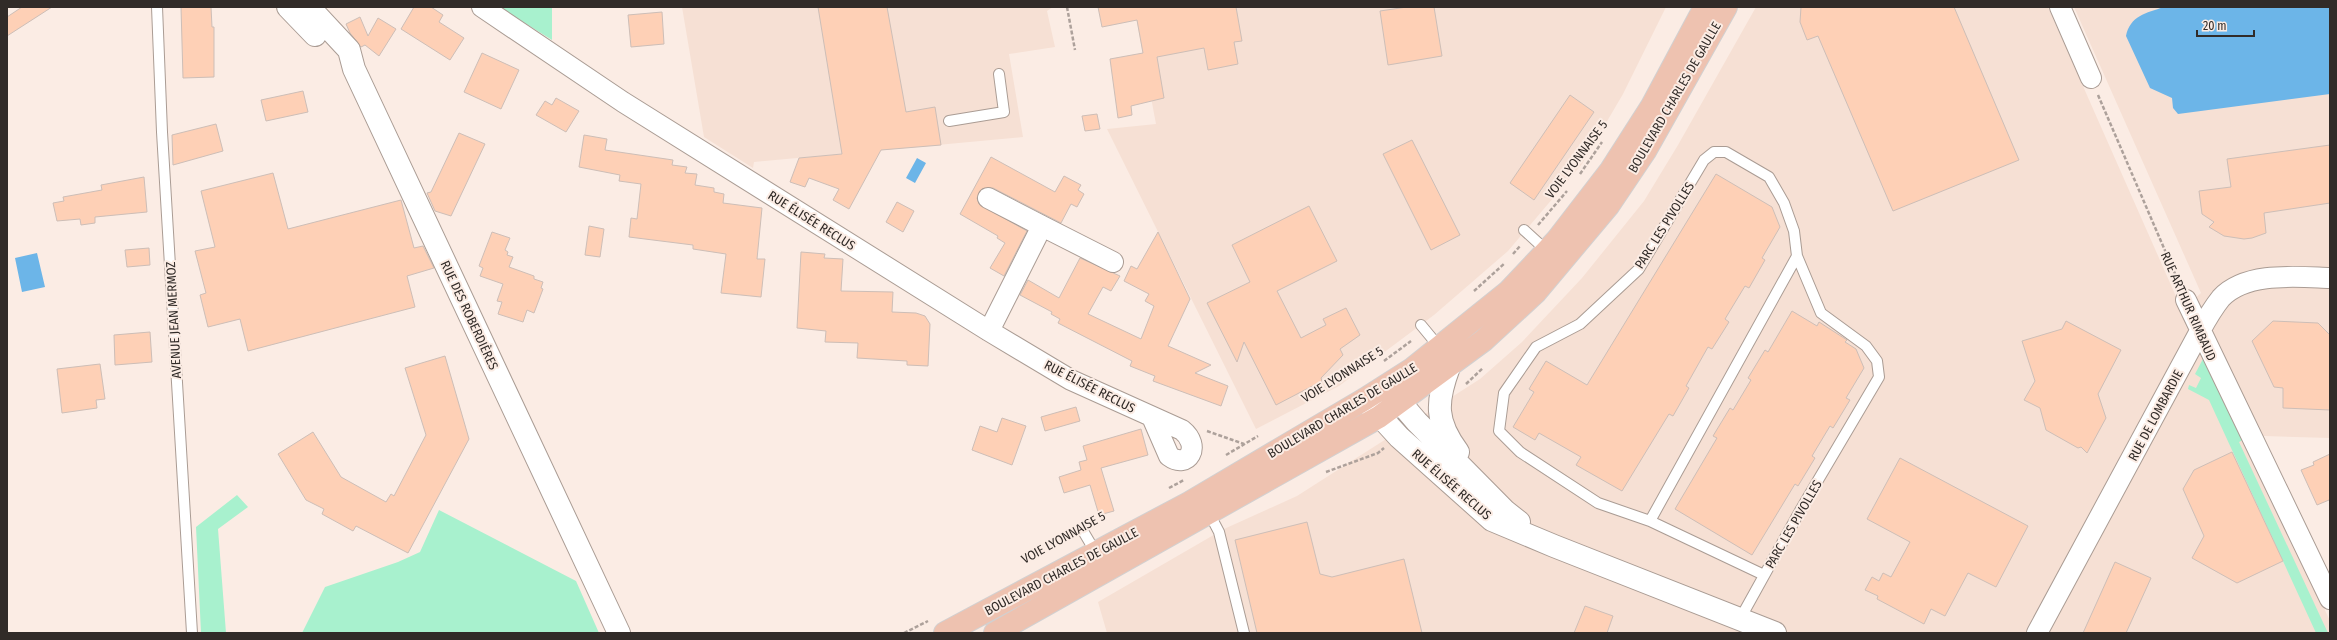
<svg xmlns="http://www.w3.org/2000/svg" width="2337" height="640" font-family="'Fira Sans Condensed',sans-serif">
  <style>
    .built { fill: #f6e0d4 }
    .green { fill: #a8f1ce }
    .water { fill: #6cb5e8 }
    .building { fill: #fed0b6; stroke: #cdbeb7 }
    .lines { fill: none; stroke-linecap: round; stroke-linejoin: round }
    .lane-casing { stroke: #aa9c94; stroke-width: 12 }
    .street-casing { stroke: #aa9c94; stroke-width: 22 }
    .secondary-casing { stroke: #aa9c94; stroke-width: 24 }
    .primary-casing { stroke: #d2d0d0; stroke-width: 24 }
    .path { stroke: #ada19b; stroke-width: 2.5; stroke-dasharray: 4 2; stroke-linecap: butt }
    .lane { stroke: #fff; stroke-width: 10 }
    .street { stroke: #fff; stroke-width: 20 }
    .secondary { stroke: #fff; stroke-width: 22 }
    .primary { stroke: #eec2b0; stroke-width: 22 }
    .labels { text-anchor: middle; stroke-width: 4; stroke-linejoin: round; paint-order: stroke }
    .street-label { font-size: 13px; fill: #312b28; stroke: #fbece4 }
  </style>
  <rect width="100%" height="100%" fill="#fbece4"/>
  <path class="built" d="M682,7h371l-6,4 8,36 -46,7 14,83 -269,25 -1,6 -49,-31z
    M1134,7h532l-43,87 -41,70 -74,87 -74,64 -95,71 -83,43 -149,-300 49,-5z
    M1756,7h292l134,303 19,-17 -127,-286h256v431l-66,-2 -16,9 82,176v12h-1223l-9,-31 126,-73 73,-33 183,-117 42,-37 60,-64 62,-77 34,-56z"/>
  <path class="green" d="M500,7h52v33l-51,-32z
    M2204,357l41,82 -6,3 89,191h-12l-107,-233 -21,-11 1,-4 7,3 5,-10 -6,-4z
    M237,495l11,12 -30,22 8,104h-25l-5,-106z
    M439,510l137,71 23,52h-297l23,-46 73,-25 22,-10z"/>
  <path class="water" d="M2164,7h166v87l-152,20 -5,-6 -1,-10 -22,-10 -24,-52c4,-20 20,-23 38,-29z
    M917,158l9,5 -11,20 -9,-5z
    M37,253l8,34 -23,5 -7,-34z"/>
  <path class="building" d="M22,7h30l-45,29v-19z
    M181,7h30l1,20h2v50l-31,1z
    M414,7h17l12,8 -4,7 25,16 -14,22 -49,-31z
    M818,7h69l19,105 29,-5 6,38 -60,5 -32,59 -16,-9 6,-11 -30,-11 -4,9 -15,-5 9,-24 43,-4z
    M1098,7h138l6,34 -8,1 4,22 -30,6 -4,-22 -47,9 7,41 -33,8 1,9 -14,3 -8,-59 33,-6 -6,-33 -35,7z
    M1407,7h27l8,49 -54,9 -8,-54z
    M1801,7h153l65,153 -126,51 -75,-175 -11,4 -7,-18z
    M662,12l2,32 -33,3 -3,-32z
    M360,17l8,19 10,-18 18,11 -17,27 -14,-11 -4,2 -11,-14 -4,-9z
    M482,53l37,17 -18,39 -37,-17z
    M303,91l5,21 -42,9 -5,-21z
    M1570,95l24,17 -60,88 -24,-17z
    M556,98l23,13 -13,21 -30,-17 9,-14 7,4z
    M1097,114l3,15 -15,2 -3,-15z
    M216,124l7,27 -50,14 -1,-30z
    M459,133l26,11 -34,72 -16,-5 -8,-18 4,-1z
    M584,135l23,4 -2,11 68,10 -1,5 15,2 -2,6 12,1 -2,11 19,3v4l10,2 -1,9 39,5 -5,51h8l-4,38 -40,-4 5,-39 -33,-5v-4l-64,-8 2,-19 6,1 4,-35 -22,-3 1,-6 -41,-8z
    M1412,140l48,95 -29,15 -48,-96z
    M2330,145v58l-66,10 2,20 -14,5 -8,1 -20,-3 -15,-9 5,-5 -12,-8 -3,-23 32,-4 -4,-28z
    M991,157l64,35 9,-16 17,9 -3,5 6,4 -7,13 -6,-3 -10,19 -68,-35 -11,1 -5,9 2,6 48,27 -23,45 -14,-8 15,-25 -8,-5 1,-2 -38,-22z
    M273,173l15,56 113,-29 13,48 9,-2 11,22 -27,8 8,31 -167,44 -8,-32 -32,8 -8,-32 6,-2 -11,-42 20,-4 -14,-56z
    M1716,174l56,33 8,20 -18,31 3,2 -16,28 -4,-2 -20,33 4,3 -17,27 -4,-2 -22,39 3,2 -16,28 -4,-2 -47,77 -46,-26 5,-8 -42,-24 -4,7 -22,-13 21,-35 -5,-3 17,-28 41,24z
    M144,177l3,35 -52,5v6l-14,2 -1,-6 -23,2 -4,-18 11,-2 -1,-4 39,-7 -1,-5z
    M897,202l17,9 -11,21 -17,-10z
    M1309,206l28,55 -60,30 24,47 25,-13 -3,-6 23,-11 14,27 -20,14 3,6 -22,23 1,3 -46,24 -32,-63 -7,20 -30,-59 43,-21 -18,-37z
    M589,226l15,3 -4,28 -15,-2z
    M492,232l18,6 -5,12 3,2 -1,3 6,2 -4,10 25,9v3l9,3 -2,6 2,1 -9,24 -7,-3 -4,12 -25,-8 4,-12 -5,-1 6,-17 -23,-8 3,-8 -4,-2z
    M1158,232l32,67 -22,47 43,19 -16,8 33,13 -7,20 -68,-25 2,-5 -25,-10 2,-5 -74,-38 2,-4 -9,-5 1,-2 -32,-17 8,-15 31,18 21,-40 40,18 -9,15 -8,-4 -15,27 53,25 13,-33 -9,-5 4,-7 -25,-13 7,-15 6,3z
    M149,248l1,17 -23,2 -2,-17z
    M801,252l24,2 -1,4 19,1 -2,32 52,1 -1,20 24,1 9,3 5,8 -2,42 -21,-1v-4l-50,-3 1,-15 -33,-1 1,-11 -29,-3z
    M1792,311l25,15 2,-4 28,18 -2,2 11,7 8,19 -18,30 4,2 -17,28 -3,-2 -18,30 3,2 -17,28 -3,-2 -43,71 -77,-46 42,-71 -4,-2 17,-28 3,2 18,-30 -3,-2 17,-28 3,2z
    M2066,321l55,29 -23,44 8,24 -19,35 -6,-6 -3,1 -32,-18 -6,-22 -16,-8 11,-19 -13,-40 40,-12z
    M2273,321l45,2 12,12v75l-47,-2v-20l-9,-1 -22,-46z
    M150,332l2,30 -37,3 -1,-30z
    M445,356l24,83 -61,114 -52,-27 -3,5 -31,-17 2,-5 -18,-9 -28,-46 35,-22 28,45 45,25 5,-8 3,2 32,-61 -21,-67z
    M100,364l5,35 -9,1 1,8 -35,5 -5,-44z
    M1076,407l4,14 -35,10 -4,-14z
    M1002,418l24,8 -14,39 -40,-15 8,-24 17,6z
    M1141,429l7,26 -47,13 13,43 -15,4 -9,-30 -26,8 -5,-16 22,-7 -2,-8 8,-2 -4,-14z
    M2232,452l51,109 -46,22 -45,-25 12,-22 -21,-47 11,-19z
    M2330,454v48l-1,-2 -12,5 -16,-35 13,-5 -1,-3z
    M1900,458l128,68 -32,61 -28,-14 -23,43 -14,-7 -7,15 -47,-25 1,-3 -13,-6 7,-13 7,4 4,-8 8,4 19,-35 -43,-23z
    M1307,522l13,52 12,3 72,-18 18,74h-165l-22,-93z
    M2115,562l36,16 -25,55h-43z
    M1585,606l28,10 -6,17h-33z"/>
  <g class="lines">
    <g class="lane-casing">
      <path id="lane" d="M157,7l5,125 30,501
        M949,121l55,-9 -5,-38
        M1524,230l23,21
        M1421,325l19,23
        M1209,513l10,19 25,101
        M1650,521l147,-265
        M1083,531l13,22
        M1740,619l61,-110 78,-132 -2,-16 -11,-15 -45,-33 -24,-57 -3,-25 -10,-28 -15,-26 -43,-25h-12l-10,8 -65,109 -59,55 -44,23 -32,46 -5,38 21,21 78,51 52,18 114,54"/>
    </g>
    <g class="street-casing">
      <path id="street" d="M482,7l141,95 366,229 82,49 111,50c20,16 6,40 -13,26l-17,-39
        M2060,7l31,71
        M988,198l54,28
        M2186,300l144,299
        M989,331l53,-105 71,36
        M2037,633l163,-302c6,-11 13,-23 21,-33 25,-27 77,-21 109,-20"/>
    </g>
    <g class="secondary-casing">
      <path id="secondary" d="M288,7l27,28
        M309,7l40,43 5,19 265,564
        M1449,367c-13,35 -14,54 9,85
        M1387,387l30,35 88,89 14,11
        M1367,402l32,35 93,83 62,26 221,87"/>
    </g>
    <g class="primary-casing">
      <path id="primary" d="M945,633l244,-130 176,-104 47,-30 97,-78 48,-51 54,-70 41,-64 53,-99
        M995,633l384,-216 105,-77 51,-47 73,-87 37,-55 81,-144"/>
    </g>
    <path class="path" d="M1067,7l8,43
      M2098,95l81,188
      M1580,174l22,-32
      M1538,225l29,-34
      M1513,254l7,-8
      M1474,291l31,-28
      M1384,361l27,-20
      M1466,384l17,-16
      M1207,431l37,13
      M1226,455l32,-19
      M1326,472l52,-19 6,-5
      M1169,488l15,-8
      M904,633l24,-12"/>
    <use href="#lane" class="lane"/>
    <use href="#street" class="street"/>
    <use href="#secondary" class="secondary"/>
    <use href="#primary" class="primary"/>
  </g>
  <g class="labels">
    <g class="street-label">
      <text transform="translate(1674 97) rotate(-60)" y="5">BOULEVARD CHARLES DE GAULLE</text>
      <text transform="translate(1576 159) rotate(-53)" y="5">VOIE LYONNAISE 5</text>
      <text transform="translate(812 220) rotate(32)" y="5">RUE ÉLISÉE RECLUS</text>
      <text transform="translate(1664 225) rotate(-58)" y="5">PARC LES PIVOLLES</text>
      <text transform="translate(2189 306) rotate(66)" y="5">RUE ARTHUR RIMBAUD</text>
      <text transform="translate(470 315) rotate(65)" y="5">RUE DES ROBERDIÈRES</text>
      <text transform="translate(173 320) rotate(-93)" y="5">AVENUE JEAN MERMOZ</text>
      <text transform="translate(1342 374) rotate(-32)" y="5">VOIE LYONNAISE 5</text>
      <text transform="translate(1090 386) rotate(27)" y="5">RUE ÉLISÉE RECLUS</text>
      <text transform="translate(1342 410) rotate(-31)" y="5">BOULEVARD CHARLES DE GAULLE</text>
      <text transform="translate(2155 415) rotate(-62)" y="5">RUE DE LOMBARDIE</text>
      <text transform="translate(1452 484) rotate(41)" y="5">RUE ÉLISÉE RECLUS</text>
      <text transform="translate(1793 524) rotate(-60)" y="5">PARC LES PIVOLLES</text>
      <text transform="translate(1063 537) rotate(-29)" y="5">VOIE LYONNAISE 5</text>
      <text transform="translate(1061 571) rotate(-28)" y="5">BOULEVARD CHARLES DE GAULLE</text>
    </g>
  </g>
  <rect width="2337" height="640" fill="none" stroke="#312b28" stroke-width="16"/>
  <path d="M2197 30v6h57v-6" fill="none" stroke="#312b28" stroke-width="2"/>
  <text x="2203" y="30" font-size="12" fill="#312b28" stroke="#fbece4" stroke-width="3" paint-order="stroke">20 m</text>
</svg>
